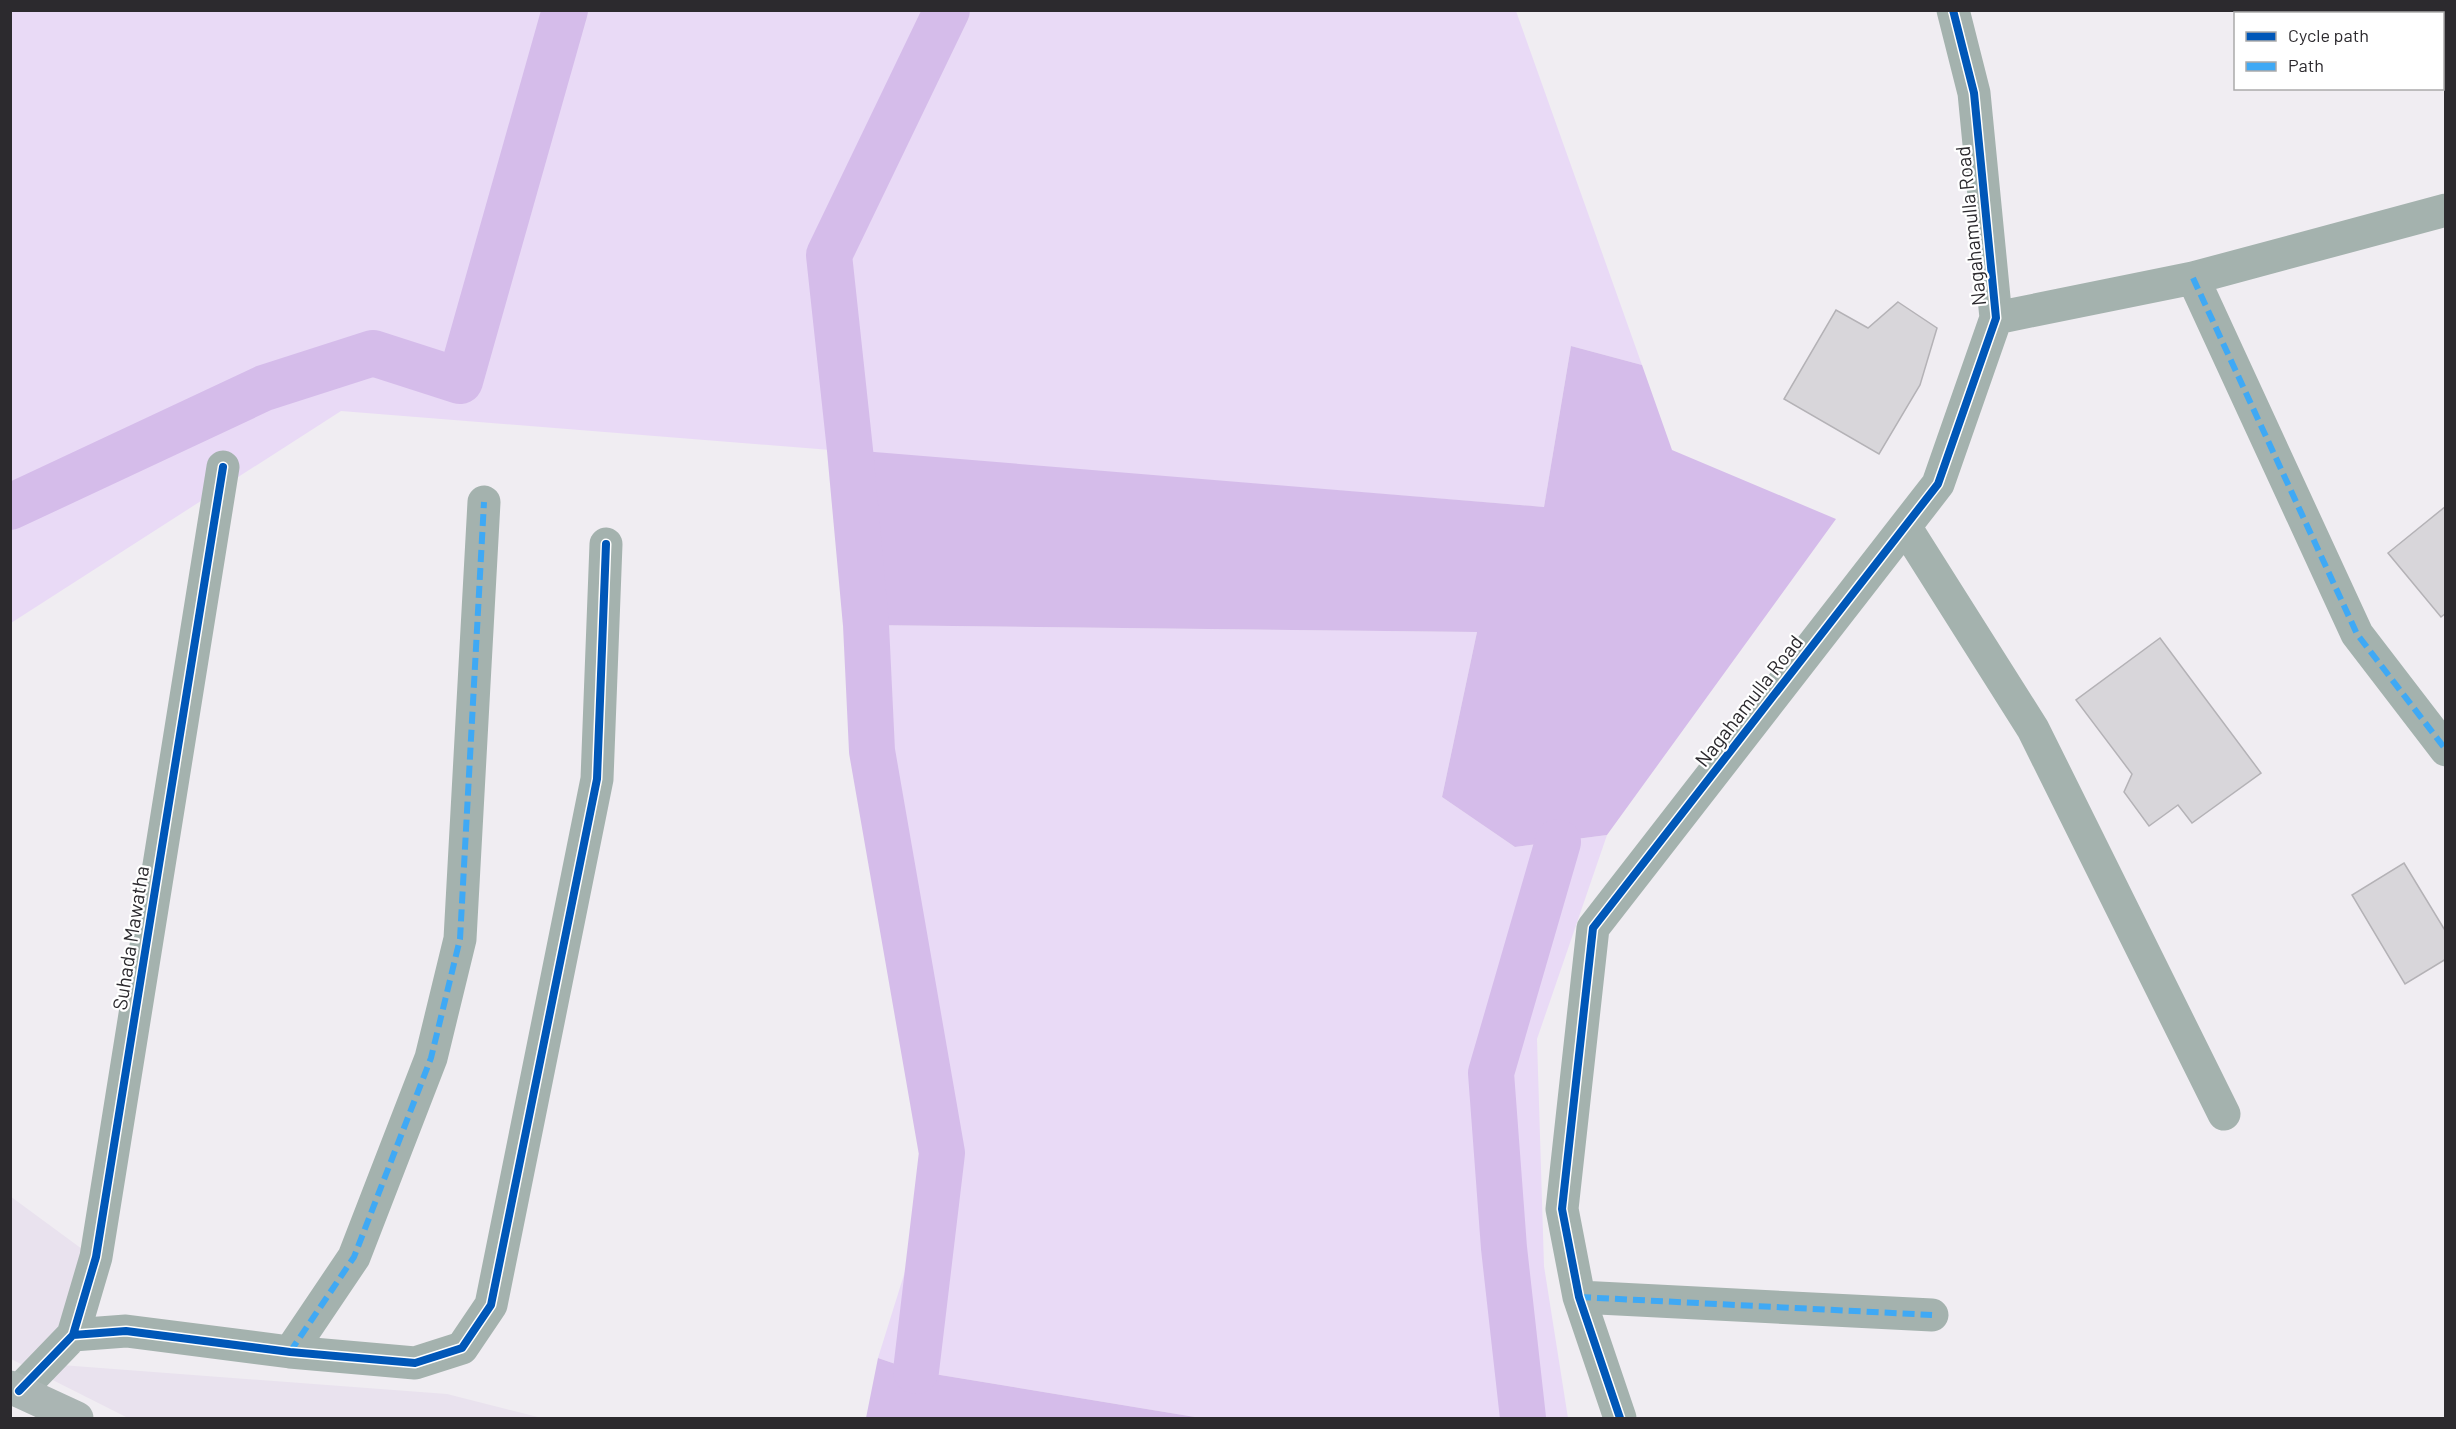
<svg xmlns="http://www.w3.org/2000/svg" width="2456" height="1429" font-family="Barlow,sans-serif">
  <style>
    .built { fill: #e9e2ee }
    .green { fill: #e9daf6 }
    .water { fill: #d5bcea }
    .lines { fill: none; stroke-linecap: round; stroke-linejoin: round }
    .canal { stroke: #d5bcea; stroke-width: 46 }
    .building { fill: #d8d6da; stroke: #b4b2b6; stroke-width: 1.5 }
    .minor { stroke: #a4b2ae; stroke-width: 33 }
    .major { stroke: #aab5b3; stroke-width: 33 }
    .quiet { stroke: #3fa9f5; stroke-width: 6; stroke-dasharray: 12 6; stroke-linecap: butt }
    .cycleway-casing { stroke: #fff; stroke-width: 11 }
    .cycleway { stroke: #0057b8; stroke-width: 8 }
    .labels { text-anchor: middle; stroke-width: 4.5; stroke-linejoin: round; paint-order: stroke }
    .street-label { font-size: 20px; fill: #2c2a2e; stroke: #fff }
  </style>
  <rect width="100%" height="100%" fill="#f0edf2"/>
  <path class="built" d="M10,1196l72,53 -21,116 386,29 95,24h-414l-117,-59z"/>
  <path class="green" d="M11,11h1505l126,354 -71,-19 -27,161 -1203,-96 -330,212z
    M866,625l611,7 -35,165 73,50 92,-12 -70,204 7,227 24,152h-367l-285,-47 -38,-13 64,-205 -70,-402z"/>
  <path class="water" d="M1571,346l71,19 30,85 164,69 -229,316 -92,12 -73,-50 35,-165 -611,-7 -16,-175 694,57z
    M878,1358l38,13 285,47h-335z"/>
  <g class="lines">
    <path class="canal" d="M10,507l254,-119 109,-35 87,28 105,-371
      M916,1371l26,-218 -70,-402 -6,-126 -16,-175 -21,-195 118,-245
      M1523,1418l-19,-170 -13,-175 67,-231"/>
  </g>
  <path class="building" d="M1898,302l39,26 -17,57 -41,69 -95,-55 52,-89 32,18z
    M2446,506v107l-5,4 -53,-64z
    M2160,638l101,135 -69,50 -14,-18 -29,21 -25,-34 8,-18 -56,-74z
    M2404,863l42,69v27l-41,25 -53,-89z"/>
  <g class="lines">
    <path class="minor" d="M2193,278l164,356 89,116
      M1996,318l197,-40 253,-68
      M1906,528l127,201 191,385
      M1579,1297l353,18
      M73,1335l53,-4 164,21 125,11 47,-15 29,-43 106,-526 9,-235
      M290,1352l64,-95 77,-199 29,-119 24,-437
      M19,1391l54,-56 23,-78 127,-790
      M1620,1418l-41,-121 -17,-88 31,-281 345,-444 58,-166 -22,-225 -21,-83"/>
    <path class="major" d="M10,1387l67,31"/>
    <path class="quiet" d="M2193,278l164,356 89,116
      M1579,1297l353,18
      M290,1352l64,-95 77,-199 29,-119 24,-437"/>
    <g class="cycleway-casing">
      <path id="cycleway" d="M73,1335l53,-4 164,21 125,11 47,-15 29,-43 106,-526 9,-235
        M19,1391l54,-56 23,-78 127,-790
        M1620,1418l-41,-121 -17,-88 31,-281 345,-444 58,-166 -22,-225 -21,-83"/>
    </g>
    <use href="#cycleway" class="cycleway"/>
  </g>
  <g class="labels">
    <g class="street-label">
      <text transform="translate(1971 226) rotate(-96)" y="7">Nagahamulla Road</text>
      <text transform="translate(1749 701) rotate(-52)" y="7">Nagahamulla Road</text>
      <text transform="translate(131 938) rotate(-81)" y="7">Suhada Mawatha</text>
    </g>
  </g>
  <rect width="2456" height="1429" fill="none" stroke="#2c2a2e" stroke-width="24"/>
  <rect x="2234" y="12" width="210" height="78" fill="#ffffff" stroke="#abaaab" stroke-width="1.5"/>
  <rect x="2246" y="32" width="30" height="9" fill="#0057b8" stroke="#abaaab" stroke-width="1.5"/>
  <text x="2288" y="42" font-size="18" fill="#2c2a2e">Cycle path</text>
  <rect x="2246" y="62" width="30" height="9" fill="#3fa9f5" stroke="#abaaab" stroke-width="1.5"/>
  <text x="2288" y="72" font-size="18" fill="#2c2a2e">Path</text>
</svg>
